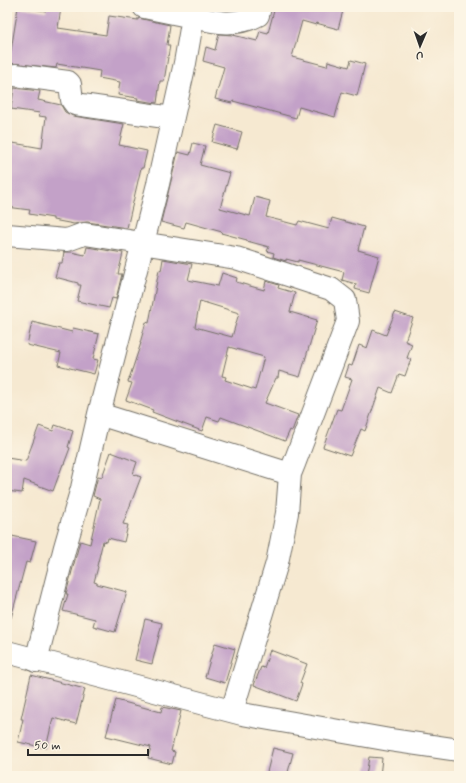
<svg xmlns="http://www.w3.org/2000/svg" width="466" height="783" font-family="Mynerve,sans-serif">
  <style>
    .building { fill: #c3a1c8; fill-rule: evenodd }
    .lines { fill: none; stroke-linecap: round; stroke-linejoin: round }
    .minor-casing { stroke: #726e65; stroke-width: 24 }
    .minor { stroke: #fff; stroke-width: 22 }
  </style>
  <rect width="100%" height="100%" fill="#fcf5e5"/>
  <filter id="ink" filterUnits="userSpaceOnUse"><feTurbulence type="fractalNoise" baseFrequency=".025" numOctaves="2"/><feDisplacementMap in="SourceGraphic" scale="8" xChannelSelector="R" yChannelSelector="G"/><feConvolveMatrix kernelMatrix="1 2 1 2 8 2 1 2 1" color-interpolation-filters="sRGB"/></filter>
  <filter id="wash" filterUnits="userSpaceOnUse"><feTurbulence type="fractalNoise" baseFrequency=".012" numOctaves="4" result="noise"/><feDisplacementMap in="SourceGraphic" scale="16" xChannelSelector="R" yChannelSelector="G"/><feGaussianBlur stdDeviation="0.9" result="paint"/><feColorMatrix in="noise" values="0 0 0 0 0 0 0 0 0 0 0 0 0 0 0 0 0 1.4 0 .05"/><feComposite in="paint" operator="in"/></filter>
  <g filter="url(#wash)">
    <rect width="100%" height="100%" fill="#f6e9d1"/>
    <g id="blocks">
      <path class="building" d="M18,7l28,4 1,-4h14l-3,21 48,7 3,-19 29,4v-2l32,7 -3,20h3l-6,36h-4l-3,22 -20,-3 1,-2 -20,-3 2,-13 -21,-4 1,-7 -43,-7 -1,4 -47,-5z
        M275,7h69l-6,22 -22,-6v2l-14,-4 -10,36 35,9 1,-5 21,6 2,-7 14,4 -8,32 -15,-4 -7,25 -36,-10 -3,11 -63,-17 -1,2 -17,-4 9,-32 -21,-6 3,-14 9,3 4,-16 14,1 24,6 3,-10 8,2z
        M14,88l26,3 -2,9 23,5 4,7 8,4 51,8 -5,21 28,6 -4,17h-2l-14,60 -40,-6 -13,2 -21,-4v-2l-24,-4 1,-4 -23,-3v-65l35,6 4,-31 -7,-1 1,-3 -29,-4z
        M217,125l25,7 -5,17 -25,-7z
        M193,143l12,3 -5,19 30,8 -10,35 30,8 5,-19 15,4 -4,16 31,8 2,-4 30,8 3,-11 32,9 -6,23 21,6 -10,37 -14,-4 1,-5 -14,-4 2,-8 -46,-12v2l-12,-3v2l-13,-4 1,-4 -7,-2 2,-4 -22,-6v-1l-26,-7 1,-1 -36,-10 -2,6 -23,-6 17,-70 12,3z
        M87,247l36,6 -5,21h4l-6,25 -4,-1 -3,10 -32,-7 4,-16h-3v-2l-23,-6 4,-14h3l2,-11h7l14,3z
        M163,259l29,5 -4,16 30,6 4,-13 15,5 -1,4 28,8 2,-9 13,4 -1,3 17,5 -5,19 27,8 -17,57 -21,-6 -1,7h-2l-11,25 33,12 -6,16 -2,-1 -5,11 -64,-24 -2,4 -12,-4 -5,14 -50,-19 1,-2 -27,-10 6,-17 -4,-1 13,-39h-1l6,-21 3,1 10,-53 2,1zM200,301l39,12 -7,24 -37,-10zM229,347l35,10 -9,33 -30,-10 1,-3 -4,-1z
        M395,312l18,6 -8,23 7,3 -5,14 4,1 -6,17 -6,-2 -7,19 -12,-5 -15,43 -4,-2 -11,27 -27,-9 14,-38 4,1 11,-31 -7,-2 4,-12 3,1 7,-21 8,3 6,-18 13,5z
        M32,322l40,10 1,-4 26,6 -6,25 5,1 -4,14 -36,-9 3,-12 -34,-8z
        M55,425l18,6 -5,16 2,1 -6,16h-1l-10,27 -29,-11 -2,13 -15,-2v-33l19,3 13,-35 14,5z
        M111,452l26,10 -4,12 8,3 -18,47 5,1 -4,17 -16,-4 -1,4 -4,-1 -6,25 1,1 -4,15 3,1v1l30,8 -12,40 -22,-6 2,-7 -32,-8 5,-17h-2l14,-53 10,3 10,-45 -7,-3 5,-20 4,1z
        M7,535l29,6 -6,22 -4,-1 -15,56h-4z
        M145,619l17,4 -10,41 -17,-4z
        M215,643l20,6 -10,34 -20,-6z
        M270,650l37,14 -7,19 2,1 -6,17 -42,-16 7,-18 3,1z
        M31,675l54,14 -9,35 -23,-6 -7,30 -28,-6 5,-23h-2z
        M116,700l45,12 1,-5 19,4 -10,40 4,1 -3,12 -24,-6 3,-11 -45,-11z
        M273,748l20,5 -6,23h-21z
        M369,757l13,1 -2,18h-14z"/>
    </g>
  </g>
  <g filter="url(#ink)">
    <use href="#blocks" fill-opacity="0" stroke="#726e65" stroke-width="1"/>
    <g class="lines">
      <g class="minor-casing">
        <path id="minor" d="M193,17c22,5 43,10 65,-2l2,-8
          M15,75l53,7 2,2 2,16 3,4 97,14
          M7,235l59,5c7,-1 12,-5 19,-6l151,24 95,31 14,11 3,21 -54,143 -4,10 -3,39 -10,50 -45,148
          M99,414l191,60
          M7,652l235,62 148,26 69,10
          M36,661l29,-114 17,-59 17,-74 59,-230 27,-121 8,-46 -49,-10"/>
      </g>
      <use href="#minor" class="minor"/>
    </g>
  </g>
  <rect width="466" height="783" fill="none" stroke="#fcf5e5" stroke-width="24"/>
  <g transform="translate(420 46) rotate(182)" stroke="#fcf5e5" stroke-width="3" paint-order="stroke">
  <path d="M0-3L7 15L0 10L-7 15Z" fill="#2b2b2b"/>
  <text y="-6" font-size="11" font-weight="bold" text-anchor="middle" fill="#2b2b2b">U</text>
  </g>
  <path d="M28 749v6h120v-6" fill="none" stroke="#2b2b2b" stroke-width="2"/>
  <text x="34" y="749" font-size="12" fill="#2b2b2b" stroke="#fcf5e5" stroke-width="3" paint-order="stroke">50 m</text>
</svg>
